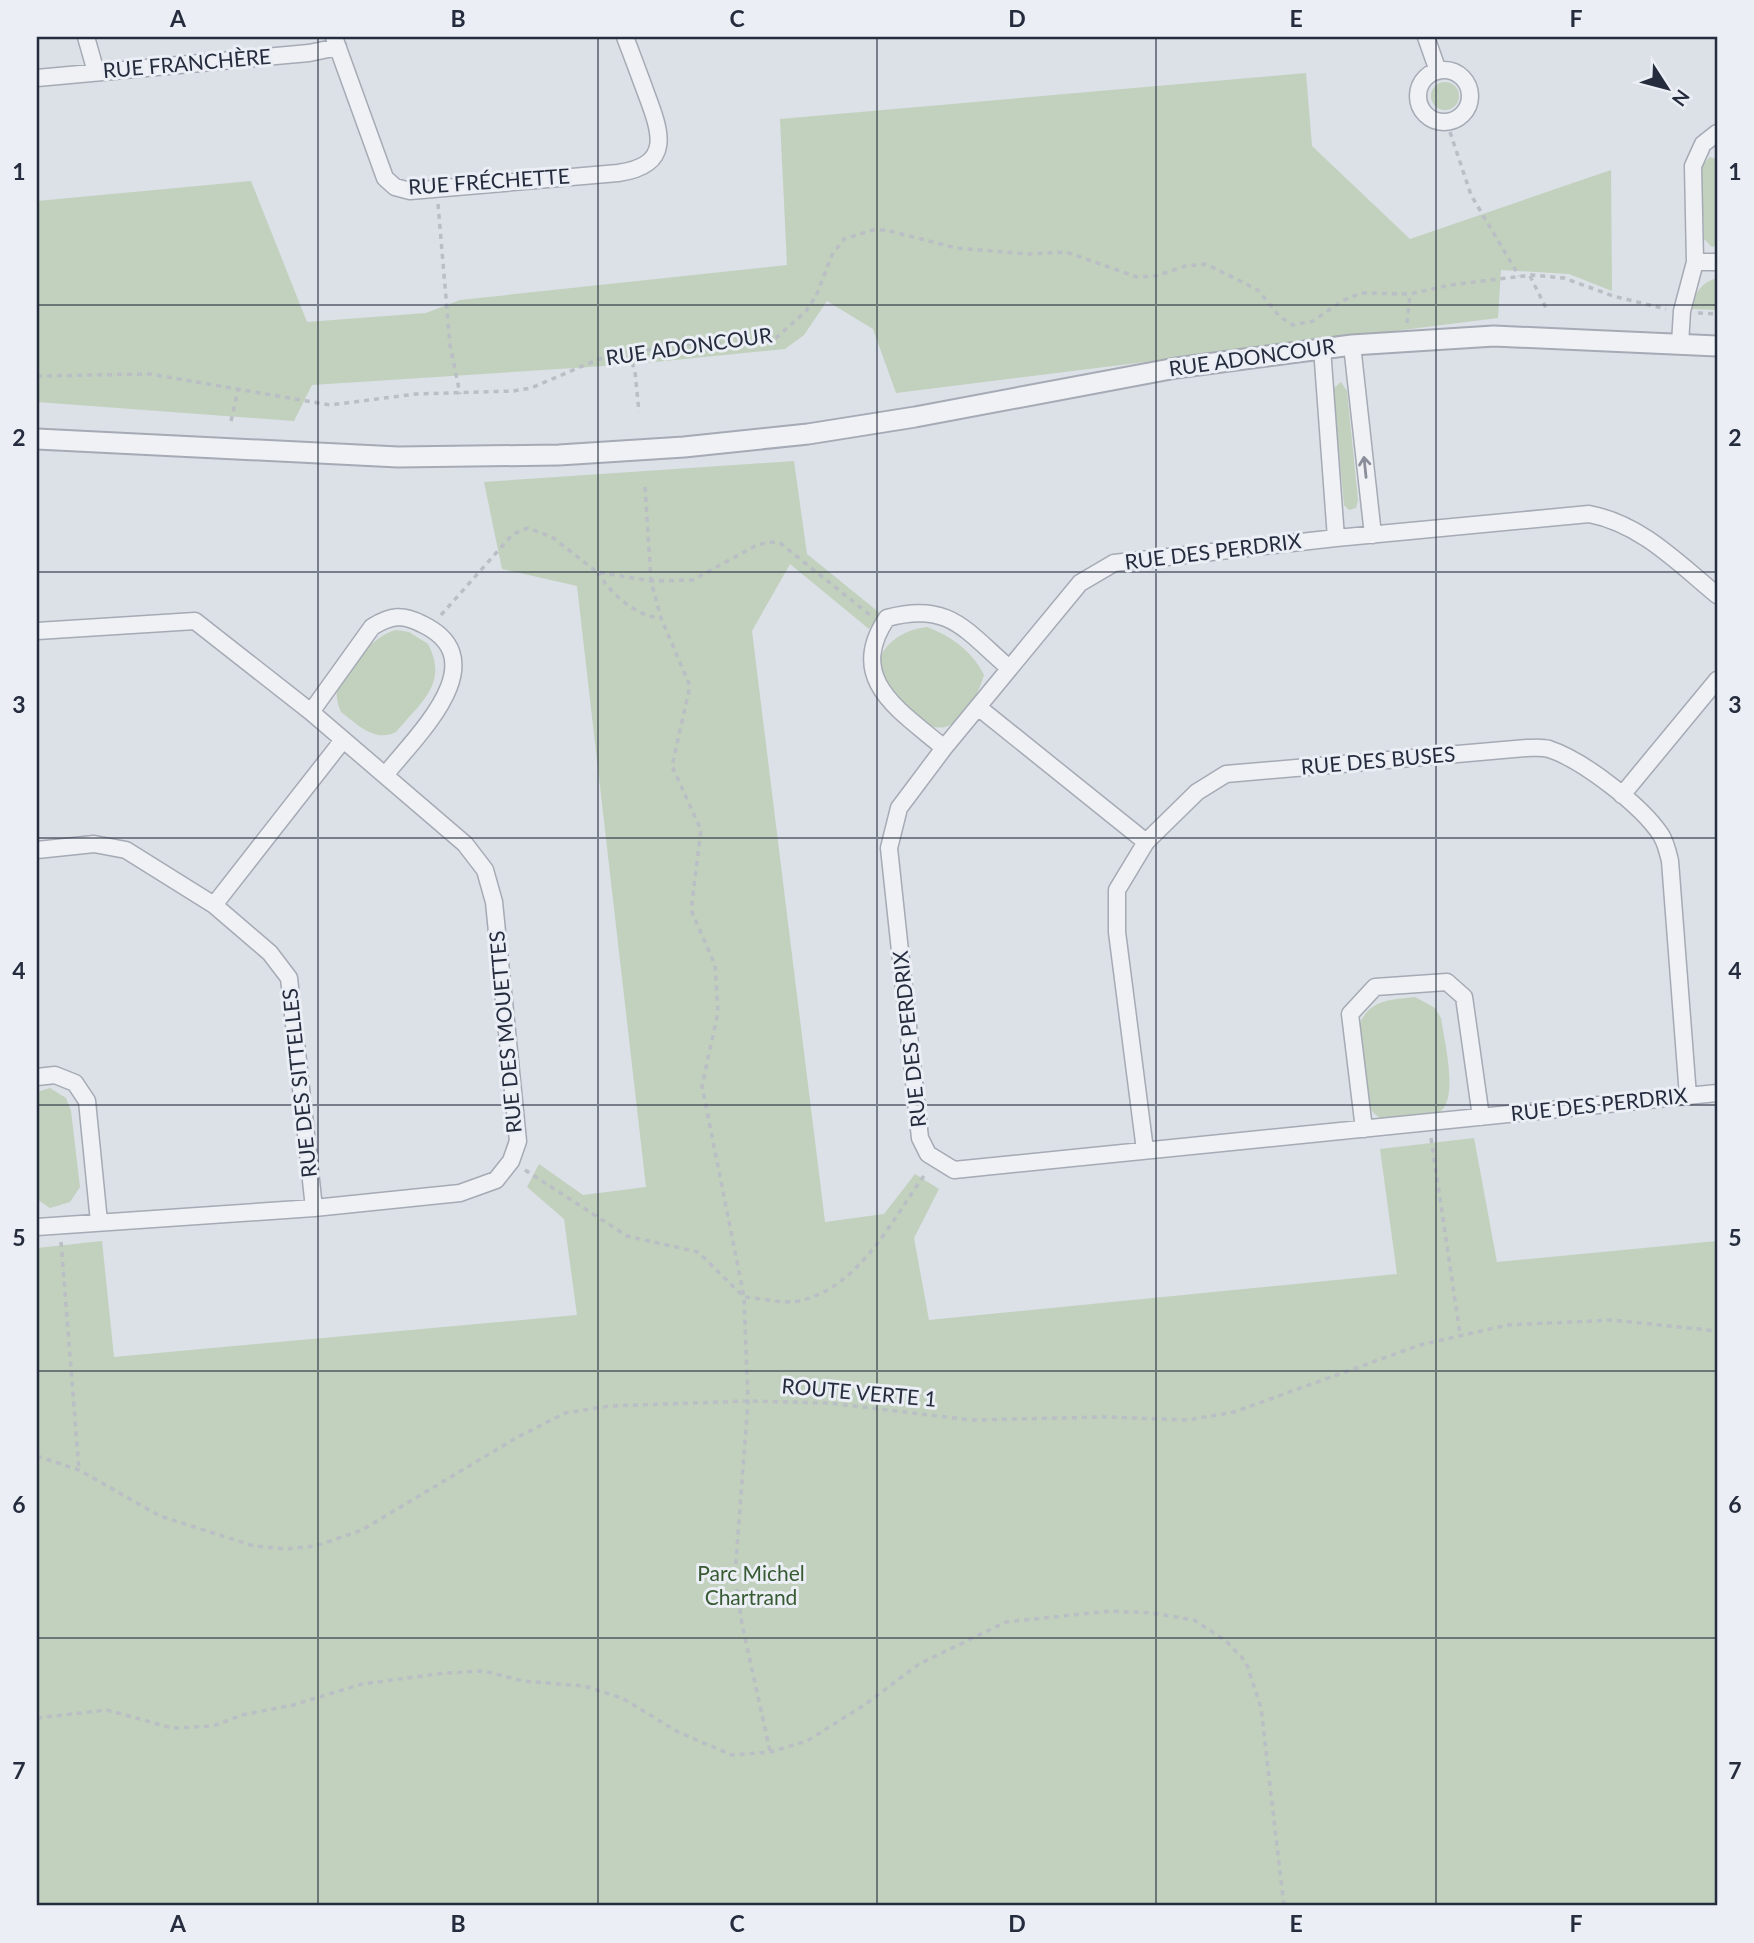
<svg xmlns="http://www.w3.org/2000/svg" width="1754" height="1943" font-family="Lato,sans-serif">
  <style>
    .green { fill: #c1d1bd }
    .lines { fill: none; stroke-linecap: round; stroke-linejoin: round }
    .minor-casing { stroke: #a5aab4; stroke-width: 19 }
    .tertiary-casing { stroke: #a5aab4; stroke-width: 23 }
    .path { stroke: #babec5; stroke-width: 3.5; stroke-dasharray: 5 5; stroke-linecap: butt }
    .minor { stroke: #eff1f5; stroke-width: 16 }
    .tertiary { stroke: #eff1f5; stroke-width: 19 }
    .oneway { stroke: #8a8e9a }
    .grid { fill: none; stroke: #252c3e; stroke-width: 2; stroke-opacity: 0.55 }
    .labels { text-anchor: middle; stroke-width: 6; stroke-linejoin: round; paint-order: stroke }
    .street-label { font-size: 21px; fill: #252c3e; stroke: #ebeff5 }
    .park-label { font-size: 21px; fill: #375a32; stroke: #ebeff5 }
    .neatline { fill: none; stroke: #252c3e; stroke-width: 2.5 }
    .grid-label { font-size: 23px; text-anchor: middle; font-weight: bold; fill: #252c3e }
  </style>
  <rect width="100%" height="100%" fill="#dce0e7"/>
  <path class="green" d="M1306,73l6,73 98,93 201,-69 1,121 -43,-17 -68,-4 -3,48 -602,75 -23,-64 -46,-28 -23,34 -19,14 -150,15 -323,21 -18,36 -257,-19v-201l214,-20 56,141 119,-9 34,-13 327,-35 -7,-146z
    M1431 96a14 14 0 1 1 28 0a14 14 0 1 1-28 0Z
    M1710,157l7,2v86l-5,2 -8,-8 -3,-73z
    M1717,278v32l-25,-1c3,-17 9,-26 25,-31z
    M1341,382l6,9 11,109 -2,8 -7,2 -5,-5 -11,-116z
    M794,461l13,93 74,60 -12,15 -79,-65 -38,67 73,591 59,-8 31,-40 24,15 -25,49 15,82 468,-46 -17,-125 94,-11 23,124 220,-21v665h-1680v-658l65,-7 12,116 463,-42 -13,-96 -37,-32 12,-23 44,31 63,-8 -69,-601 -75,-17 -18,-87z
    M927,627c24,9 46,25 57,48 -6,20 -25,61 -53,51 -7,-3 -15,-11 -21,-16 -7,-5 -17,-10 -22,-17 -24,-34 4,-62 39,-66z
    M396,630l13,2 19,12c21,40 -8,59 -32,88 -21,11 -39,-8 -55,-20 -3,-7 -5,-14 -4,-22 4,-19 40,-57 59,-60z
    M1415,997l20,11 6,10c3,22 18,79 -1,94 -10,7 -25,6 -37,7 -13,2 -25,2 -33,-11 -7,-12 -9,-68 -10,-85 11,-24 31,-23 55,-26z
    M50,1088l16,10 5,13 9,76 -10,15 -20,6 -13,-9v-107z"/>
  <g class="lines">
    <g class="minor-casing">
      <path id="minor" d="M86,37l10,35
        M334,37l51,141 10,9 15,4 208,-18c55,-8 43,-40 28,-80 -7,-19 -14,-38 -21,-56
        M1426,37l12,34
        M1418 96a26 26 0 1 1 52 0a26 26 0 1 1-52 0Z
        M37,78l272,-25 29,-6
        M1695,262h22
        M1680,344l2,-33 13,-49 -2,-96 10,-22 14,-11
        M1352,345l21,190
        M1322,348l14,190
        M1717,595c-40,-33 -76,-71 -128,-81l-253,24 -222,25 -34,20 -136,165 -45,60 -10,40 31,290 8,16 26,16 763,-77
        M37,631l158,-10 116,91 154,132 20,26 9,32 24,239 -7,20 -15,19 -36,13 -146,15 -277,19
        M978,707l168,135
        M311,712l61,-85c19,-12 31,-13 50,-3 76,36 -6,112 -36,150
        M944,748c-43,-37 -99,-68 -57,-130 62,-17 78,12 122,50
        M1622,795l95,-115
        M37,850l57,-6 32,6 88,55 56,48 19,25 25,230
        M214,905l129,-165
        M37,1077l18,-2 20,8 12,18 12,121
        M1364,1129l-14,-115 25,-27 72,-5 17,15 17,120
        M1145,1150l-28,-218v-42l29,-48 51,-50 29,-18 301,-26c7,0 15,-1 22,1 34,11 93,57 112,86 5,8 7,18 9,26l18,235"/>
    </g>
    <g class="tertiary-casing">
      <path id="tertiary" d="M37,439l361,18 161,-2 125,-8 124,-13 107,-17 261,-49 176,-23 142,-9 223,10"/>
    </g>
    <path class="path" d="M1450,132l21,63 48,81
      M438,204l12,141 10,49
      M1530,276l16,32
      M1698,313l19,1
      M1407,323l3,-29
      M629,353l6,19 4,40
      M37,376l113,-2 180,31 86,-11 97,-3 18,-3 68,-29 30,-6 53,-9 71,-2 23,-4 30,-27 10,-15 16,-41 12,-16 29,-9h13l70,18 72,6 38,-2 71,25 18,-1 31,-10 20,-2 52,26 22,27 13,8 20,-4 29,-20 19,-8 49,1 40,-9 82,-10 32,3 49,18 53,13
      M231,421l7,-31
      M645,487l6,94 10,37 29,68 -18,80 29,64 -10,80 24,55 3,47 -16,74 42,211 4,104 -13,174 7,49 28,127
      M597,572c14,21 37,44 64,46
      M441,615l72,-81 15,-6 24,9 45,35 54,9 42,-1 62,-34 14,-4 11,1 90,72
      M1431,1138l29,196
      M525,1170l102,66 71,16 46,45c17,1 43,8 59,3 59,-16 89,-81 123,-127
      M61,1242l18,228
      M37,1456l42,14 81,46 94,30 31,3 31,-3 46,-16 154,-92 49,-25 45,-7 138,-5 81,2 142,17 136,-3 81,3 46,-8 186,-67 87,-20 106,-5 104,11
      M37,1718l70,-8 65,18 41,-2 29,-11 51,-10 69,-21 83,-11 39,-2 39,10 61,5 38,12 56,34 54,23 38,-3 37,-11 59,-37 53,-40 87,-42 104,-11 42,2 42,7 32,21 20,21 15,46 23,198"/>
    <use href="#minor" class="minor"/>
    <use href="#tertiary" class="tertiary"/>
  </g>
  <defs><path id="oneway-shaft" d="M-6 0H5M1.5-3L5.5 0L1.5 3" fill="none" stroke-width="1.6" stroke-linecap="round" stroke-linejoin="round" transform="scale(1.75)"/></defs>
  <use class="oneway" href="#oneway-shaft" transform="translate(1365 467) rotate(-96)"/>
  <path class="grid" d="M318,37v1869M598,37v1869M877,37v1869M1156,37v1869M1436,37v1869M37,305h1680M37,572h1680M37,838h1680M37,1105h1680M37,1371h1680M37,1638h1680"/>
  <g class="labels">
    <g class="street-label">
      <text transform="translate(187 64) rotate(-5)" y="7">RUE FRANCHÈRE</text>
      <text transform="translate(489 182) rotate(-4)" y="7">RUE FRÉCHETTE</text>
      <text transform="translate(689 347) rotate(-8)" y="7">RUE ADONCOUR</text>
      <text transform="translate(1252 358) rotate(-8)" y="7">RUE ADONCOUR</text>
      <text transform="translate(1213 552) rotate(-7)" y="7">RUE DES PERDRIX</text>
      <text transform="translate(1378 761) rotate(-5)" y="7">RUE DES BUSES</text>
      <text transform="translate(506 1032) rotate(-95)" y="7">RUE DES MOUETTES</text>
      <text transform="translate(910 1039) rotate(-96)" y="7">RUE DES PERDRIX</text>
      <text transform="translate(300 1083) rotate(-96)" y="7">RUE DES SITTELLES</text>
      <text transform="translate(1599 1105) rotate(-6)" y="7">RUE DES PERDRIX</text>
      <text transform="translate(859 1393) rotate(5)" y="7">ROUTE VERTE 1</text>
    </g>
    <g class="park-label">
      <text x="751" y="1581">Parc Michel<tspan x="751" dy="24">Chartrand</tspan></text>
    </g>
  </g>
  <rect width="1754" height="1943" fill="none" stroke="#ebeff5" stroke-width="77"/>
  <g transform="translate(1667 88) rotate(126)" stroke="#ebeff5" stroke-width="5" paint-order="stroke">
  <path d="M0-5L12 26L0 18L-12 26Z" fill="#252c3e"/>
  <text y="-10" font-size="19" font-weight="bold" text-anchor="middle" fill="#252c3e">N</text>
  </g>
  <rect x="38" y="38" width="1678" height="1866" class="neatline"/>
  <g class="grid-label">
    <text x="178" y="27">A</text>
    <text x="458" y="27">B</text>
    <text x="737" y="27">C</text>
    <text x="1017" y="27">D</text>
    <text x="1296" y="27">E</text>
    <text x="1576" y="27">F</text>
    <text x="19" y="180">1</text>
    <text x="1735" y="180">1</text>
    <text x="19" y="446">2</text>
    <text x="1735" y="446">2</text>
    <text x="19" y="713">3</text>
    <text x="1735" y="713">3</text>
    <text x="19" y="979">4</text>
    <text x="1735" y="979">4</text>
    <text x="19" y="1246">5</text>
    <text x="1735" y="1246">5</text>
    <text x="19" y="1513">6</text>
    <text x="1735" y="1513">6</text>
    <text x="19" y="1779">7</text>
    <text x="1735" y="1779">7</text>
    <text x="178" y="1932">A</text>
    <text x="458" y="1932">B</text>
    <text x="737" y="1932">C</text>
    <text x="1017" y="1932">D</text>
    <text x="1296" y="1932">E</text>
    <text x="1576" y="1932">F</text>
  </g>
</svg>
